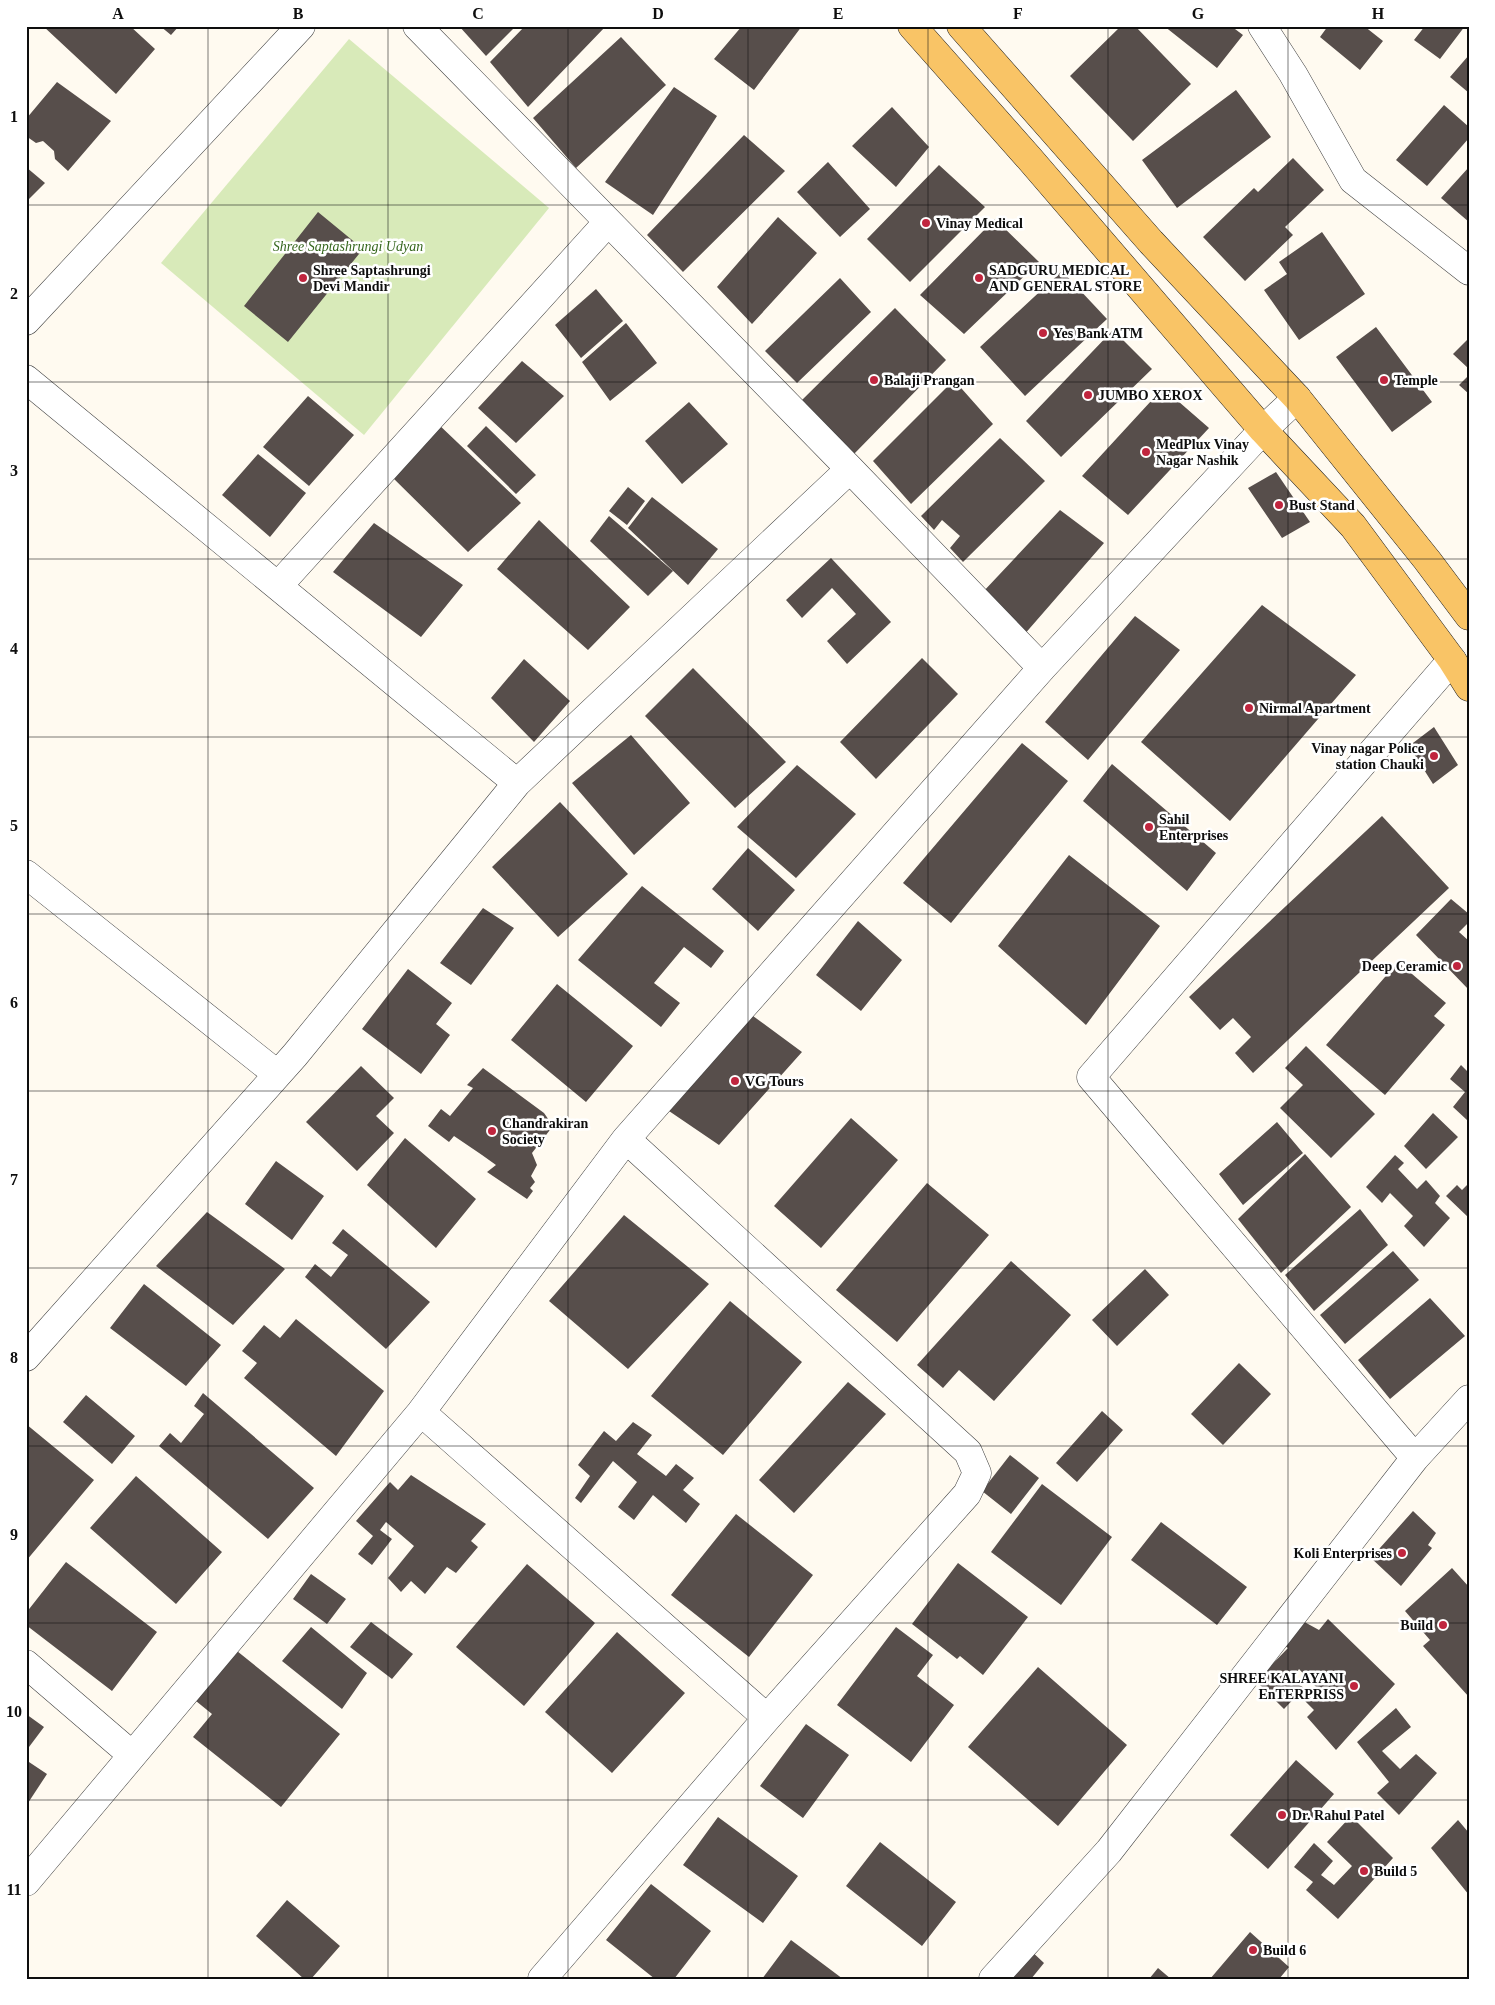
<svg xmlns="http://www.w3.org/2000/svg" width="1495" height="2005" font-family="'Times New Roman',serif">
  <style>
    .green { fill: #d8eab9 }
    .building { fill: #574e4b }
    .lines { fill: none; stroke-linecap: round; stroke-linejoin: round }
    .minor-casing { stroke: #414141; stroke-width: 29 }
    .major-casing { stroke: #1f1f1f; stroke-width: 29 }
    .minor { stroke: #fff; stroke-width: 28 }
    .major { stroke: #f9c466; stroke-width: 28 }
    .grid { fill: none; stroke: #0e0e0e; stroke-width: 1; stroke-opacity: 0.55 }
    .poi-dot { fill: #c0253e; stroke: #fff; stroke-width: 2 }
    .labels { text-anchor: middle; stroke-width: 5; stroke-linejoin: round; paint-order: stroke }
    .poi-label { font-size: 14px; font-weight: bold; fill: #0e0e0e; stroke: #fff; text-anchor: start }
    .park-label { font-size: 14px; font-style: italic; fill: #36671e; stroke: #fff }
    .neatline { fill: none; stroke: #0e0e0e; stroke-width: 2 }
    .grid-label { font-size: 16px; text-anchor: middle; font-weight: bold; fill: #0e0e0e }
  </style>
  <rect width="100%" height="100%" fill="#fffaf0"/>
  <path class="green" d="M349,39l200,169 -185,227 -203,-172z"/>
  <path class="building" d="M43,26h87l25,23 -39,45z
    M160,26h19l-8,9z
    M459,26h57l-30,30z
    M525,26h81l-78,81 -38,-45z
    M742,26h60l-48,64 -40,-31z
    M1121,26h14l56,58 -58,57 -63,-65z
    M1164,26h67l12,9 -26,33z
    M1328,26h36l19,15 -23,29 -40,-33z
    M1425,26h40l-25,33 -26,-19z
    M621,37l45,48 -90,83 -43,-50z
    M1469,55v38l-19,-16z
    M57,82l54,39 -43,50 -13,-12 -1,-8 -11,-10 -7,2 -10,-7v-17z
    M674,87l43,29 -64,99 -48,-33z
    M1236,90l35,47 -94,71 -35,-48z
    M1444,105l25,22v11l-42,48 -31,-26z
    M892,107l37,40 -33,40 -44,-41z
    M744,135l41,36 -102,101 -36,-37z
    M1293,158l31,32 -39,37 8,8 -48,46 -42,-44 51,-49 4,4z
    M828,162l42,47 -30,28 -43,-45z
    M939,165l46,42 -75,75 -43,-43z
    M26,167l19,16 -19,19z
    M1469,167v55l-28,-24z
    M318,212l45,37 -75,93 -44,-36z
    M778,217l39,36 -65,71 -35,-37z
    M995,219l44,43 -75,72 -44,-39z
    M1322,232l43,62 -66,46 -35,-50 23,-16 -8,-12z
    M1062,271l45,48 -82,77 -45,-49z
    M840,278l31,34 -74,71 -32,-32z
    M596,289l27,32 -42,37 -26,-33z
    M895,308l51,52 -92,94 -52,-54z
    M626,323l31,40 -47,38 -28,-39z
    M1376,327l56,75 -40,30 -56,-75z
    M1113,330l39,39 -91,88 -35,-36z
    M1469,338v31l-16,-15z
    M522,361l42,35 -48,47 -38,-35z
    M1469,375v19l-10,-9z
    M954,380l39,44 -82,80 -38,-43z
    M1163,388l46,40 -81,87 -46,-39z
    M308,396l46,39 -45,51 -46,-39z
    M689,402l39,42 -46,40 -37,-43z
    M436,422l85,81 -53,49 -78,-77z
    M486,426l50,49 -20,19 -49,-48z
    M1000,438l45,43 -82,81 -13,-14 10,-12 -18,-16 -8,10 -13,-14z
    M258,454l48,39 -36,44 -48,-42z
    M1276,472l34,50 -28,16 -34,-50z
    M628,487l17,14 -18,24 -18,-14z
    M652,497l66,52 -30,36 -60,-57z
    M1060,510l44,33 -81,93 -41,-43z
    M609,516l64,55 -25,25 -58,-55z
    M539,520l91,87 -42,43 -91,-81z
    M374,523l89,62 -42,52 -88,-65z
    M831,558l60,64 -44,42 -20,-23 29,-27 -24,-26 -30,30 -16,-18z
    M1262,605l94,70 -126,146 -89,-79z
    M1135,616l45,34 -92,110 -43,-38z
    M922,658l36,36 -82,85 -36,-37z
    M524,659l46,42 -36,41 -43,-44z
    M693,668l93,94 -51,46 -90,-92z
    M1434,727l24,38 -25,19 -24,-38z
    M631,735l59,68 -56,52 -62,-72z
    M1022,743l46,38 -117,142 -48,-40z
    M1112,764l104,89 -29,38 -104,-90z
    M797,765l59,49 -60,64 -59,-51z
    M560,802l68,72 -70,63 -66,-70z
    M1382,816l67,72 -196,185 -18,-20 16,-16 -18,-19 -13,12 -31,-33z
    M748,848l47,42 -37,41 -46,-42z
    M1069,855l91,71 -74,99 -88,-79z
    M642,886l82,65 -13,17 -27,-21 -30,36 26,20 -19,24 -83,-67z
    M1451,899l18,15v8l-10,10 10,9v49l-53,-55z
    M483,908l31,20 -43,57 -31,-22z
    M858,921l44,39 -41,51 -45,-36z
    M1398,962l48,41 -12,13 11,9 -60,70 -59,-50z
    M408,969l44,34 -16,21 14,11 -29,39 -59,-45z
    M557,984l76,62 -47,56 -75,-62z
    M753,1016l49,36 -83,93 -50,-34z
    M1306,1046l69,68 -44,44 -51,-50 23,-23 -18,-17z
    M1461,1065l8,8v45l-2,2 -14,-13 12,-15 -15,-13z
    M361,1066l33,32 -18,18 18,17 -37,38 -51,-49z
    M483,1068l61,45 9,13 -21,27 5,12 -6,11 4,6 -5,6 3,3 -6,8 -40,-27 9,-7 -14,-10 -28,-19 -5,6 -21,-16 13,-17 9,7 23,-28 -6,-3z
    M1433,1113l25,24 -32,32 -22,-23z
    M851,1118l47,42 -77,88 -47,-42z
    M1277,1122l26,31 -60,52 -24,-31z
    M405,1138l71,61 -40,49 -69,-63z
    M1305,1154l46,53 -70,66 -43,-54z
    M1395,1155l9,8 -6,6 19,20 9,-9 14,16 -5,7 15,15 -26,29 -20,-21 9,-10 -23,-23 -8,10 -16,-16z
    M276,1161l48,35 -32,44 -47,-36z
    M927,1183l62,52 -92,107 -61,-52z
    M1469,1183v35l-23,-22 11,-11 5,5z
    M1360,1209l28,36 -74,66 -29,-36z
    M207,1212l78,57 -52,56 -77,-59z
    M624,1215l85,69 -81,85 -79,-68z
    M343,1229l87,73 -44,47 -81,-72 10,-13 16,13 17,-22 -16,-12z
    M1393,1251l26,29 -74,64 -25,-29z
    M1011,1261l60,54 -77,86 -35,-31 -16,18 -26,-23z
    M1145,1269l24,26 -52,51 -25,-26z
    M144,1284l77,61 -35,41 -76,-58z
    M1430,1298l35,38 -75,63 -32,-39z
    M730,1301l72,61 -79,93 -72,-59z
    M296,1319l88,72 -48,65 -92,-78 13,-15 -15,-12 22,-26 16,13z
    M1239,1363l32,31 -48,51 -32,-31z
    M848,1382l38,32 -92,99 -35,-33z
    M203,1393l111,95 -46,51 -109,-93 11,-13 11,10 23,-29 -10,-8z
    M86,1395l49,41 -23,28 -49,-42z
    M1102,1411l21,19 -46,52 -21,-19z
    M633,1422l19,13 -15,19 29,22 10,-12 18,14 -11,12 17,14 -14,19 -33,-28 -19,25 -16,-13 19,-25 -24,-21 -32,42 -6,-5 15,-22 -12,-11 26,-34 12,10z
    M26,1424l68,56 -68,81z
    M1010,1455l29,23 -28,36 -29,-23z
    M411,1475l75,49 -15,17 7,6 -22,26 -9,-6 -22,27 -14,-13 -10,11 -13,-14 26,-32 -28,-24 -6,8 12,9 -20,26 -14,-11 15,-18 -17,-15 34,-39 8,8z
    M136,1476l86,76 -46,52 -86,-76z
    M1042,1484l70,53 -51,68 -70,-53z
    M1413,1511l23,22 -8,12 4,3 -31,38 -30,-28z
    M736,1514l77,61 -64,82 -78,-62z
    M1161,1522l86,65 -30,38 -86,-65z
    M66,1562l91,70 -45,59 -86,-66v-12z
    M958,1563l70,54 -45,58 -23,-19 -3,3 -45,-35z
    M527,1564l68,59 -71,83 -68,-59z
    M1452,1568l17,19v110l-46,-51 7,-6 -25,-29z
    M311,1574l35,25 -19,25 -34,-25z
    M1299,1619l20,11 9,-11 67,65 -59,66 -29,-33 7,-7 -10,-10 13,-12 -18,-19 -7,11 12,8 -20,21 -28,-28 32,-33 -9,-6z
    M371,1622l42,32 -21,25 -42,-32z
    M311,1627l56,46 -25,36 -60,-48z
    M896,1627l37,28 -16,21 37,29 -43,57 -74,-57z
    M617,1632l68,61 -73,80 -67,-61z
    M237,1651l103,83 -59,73 -88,-70 19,-23 -16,-13z
    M1038,1667l89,78 -69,81 -90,-79z
    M1396,1708l15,19 -29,24 18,18 16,-15 21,19 -38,42 -22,-22 12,-11 -32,-40z
    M26,1714l18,13 -18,24z
    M806,1724l43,31 -46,63 -43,-32z
    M26,1760l21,14 -21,32z
    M1296,1760l38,34 -66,75 -38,-34z
    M1351,1816l42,42 -55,61 -32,-29 7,-8 -19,-15 20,-24 19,18 -12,14 13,10 18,-19 -25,-24z
    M718,1817l80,59 -35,47 -80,-58z
    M1458,1820l11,13v62l-38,-47z
    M880,1842l76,60 -34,44 -76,-60z
    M651,1884l60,47 -37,48h-19l-49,-39z
    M287,1900l53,46 -29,33h-7l-48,-43z
    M1250,1932l39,35 -10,12h-69z
    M791,1940l52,39h-81z
    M1028,1948l16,15 -13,16h-30z
    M1158,1968l13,11h-22z"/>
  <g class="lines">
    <g class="minor-casing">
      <path id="minor" d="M417,26l433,443 192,199
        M1262,26l31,48 60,106 116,91
        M26,321l275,-295
        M26,379l491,404
        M278,586l330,-364
        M1452,660l-361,417 324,381 54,-59
        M26,874l251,200
        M26,1357l269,-302 222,-272 333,-314
        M421,1412l346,306
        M26,1664l106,91
        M26,1882l395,-470 205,-273 416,-471 221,-238 34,-32
        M542,1979l225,-261 200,-224 10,-21 -9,-21 -342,-313
        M993,1979l116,-128 306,-393"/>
    </g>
    <g class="major-casing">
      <path id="major" d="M912,26l117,132 234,272 90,96 99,134 17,27
        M961,26l190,216 146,156 130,162 42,56"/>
    </g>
    <use href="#minor" class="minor"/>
    <use href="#major" class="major"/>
  </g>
  <path class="grid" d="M208,26v1953M388,26v1953M568,26v1953M748,26v1953M928,26v1953M1108,26v1953M1288,26v1953M26,205h1443M26,382h1443M26,559h1443M26,737h1443M26,914h1443M26,1091h1443M26,1268h1443M26,1446h1443M26,1623h1443M26,1800h1443"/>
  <g class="poi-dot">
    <circle cx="926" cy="223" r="5"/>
    <circle cx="303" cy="278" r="5"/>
    <circle cx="979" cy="278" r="5"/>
    <circle cx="1043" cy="333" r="5"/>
    <circle cx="874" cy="380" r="5"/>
    <circle cx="1384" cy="380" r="5"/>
    <circle cx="1088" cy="395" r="5"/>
    <circle cx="1146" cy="452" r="5"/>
    <circle cx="1279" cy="505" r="5"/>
    <circle cx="1249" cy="708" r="5"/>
    <circle cx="1434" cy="756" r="5"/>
    <circle cx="1149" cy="827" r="5"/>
    <circle cx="1457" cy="966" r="5"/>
    <circle cx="735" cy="1081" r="5"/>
    <circle cx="492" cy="1131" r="5"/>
    <circle cx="1402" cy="1553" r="5"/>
    <circle cx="1443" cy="1625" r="5"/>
    <circle cx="1354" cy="1686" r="5"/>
    <circle cx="1282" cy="1815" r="5"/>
    <circle cx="1364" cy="1871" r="5"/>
    <circle cx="1253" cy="1950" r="5"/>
  </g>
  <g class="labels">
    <g class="poi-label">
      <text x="936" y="228">Vinay Medical</text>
      <text x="313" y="275">Shree Saptashrungi<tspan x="313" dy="16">Devi Mandir</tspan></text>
      <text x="989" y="275">SADGURU MEDICAL<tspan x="989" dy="16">AND GENERAL STORE</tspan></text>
      <text x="1053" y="338">Yes Bank ATM</text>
      <text x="884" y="385">Balaji Prangan</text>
      <text x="1394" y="385">Temple</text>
      <text x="1098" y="400">JUMBO XEROX</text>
      <text x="1156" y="449">MedPlux Vinay<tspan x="1156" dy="16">Nagar Nashik</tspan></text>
      <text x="1289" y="510">Bust Stand</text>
      <text x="1259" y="713">Nirmal Apartment</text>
      <text x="1424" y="753" text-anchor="end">Vinay nagar Police<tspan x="1424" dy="16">station Chauki</tspan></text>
      <text x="1159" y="824">Sahil<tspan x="1159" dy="16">Enterprises</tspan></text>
      <text x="1447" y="971" text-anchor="end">Deep Ceramic</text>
      <text x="745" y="1086">VG Tours</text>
      <text x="502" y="1128">Chandrakiran<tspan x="502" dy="16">Society</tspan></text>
      <text x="1392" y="1558" text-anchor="end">Koli Enterprises</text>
      <text x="1433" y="1630" text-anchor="end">Build</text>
      <text x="1344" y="1683" text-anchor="end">SHREE KALAYANI<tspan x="1344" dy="16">EnTERPRISS</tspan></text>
      <text x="1292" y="1820">Dr. Rahul Patel</text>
      <text x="1374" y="1876">Build 5</text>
      <text x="1263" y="1955">Build 6</text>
    </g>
    <g class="park-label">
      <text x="348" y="251">Shree Saptashrungi Udyan</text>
    </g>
  </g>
  <rect width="1495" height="2005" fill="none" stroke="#ffffff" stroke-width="55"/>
  <rect x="28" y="28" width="1440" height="1950" class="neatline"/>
  <g class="grid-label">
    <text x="118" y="19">A</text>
    <text x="298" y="19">B</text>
    <text x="478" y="19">C</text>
    <text x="658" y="19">D</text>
    <text x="838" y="19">E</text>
    <text x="1018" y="19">F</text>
    <text x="1198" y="19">G</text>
    <text x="1378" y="19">H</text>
    <text x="14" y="122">1</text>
    <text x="14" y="299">2</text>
    <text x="14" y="476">3</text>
    <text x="14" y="654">4</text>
    <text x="14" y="831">5</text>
    <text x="14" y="1008">6</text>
    <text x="14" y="1185">7</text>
    <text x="14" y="1363">8</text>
    <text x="14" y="1540">9</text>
    <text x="14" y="1717">10</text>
    <text x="14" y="1895">11</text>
  </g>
</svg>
